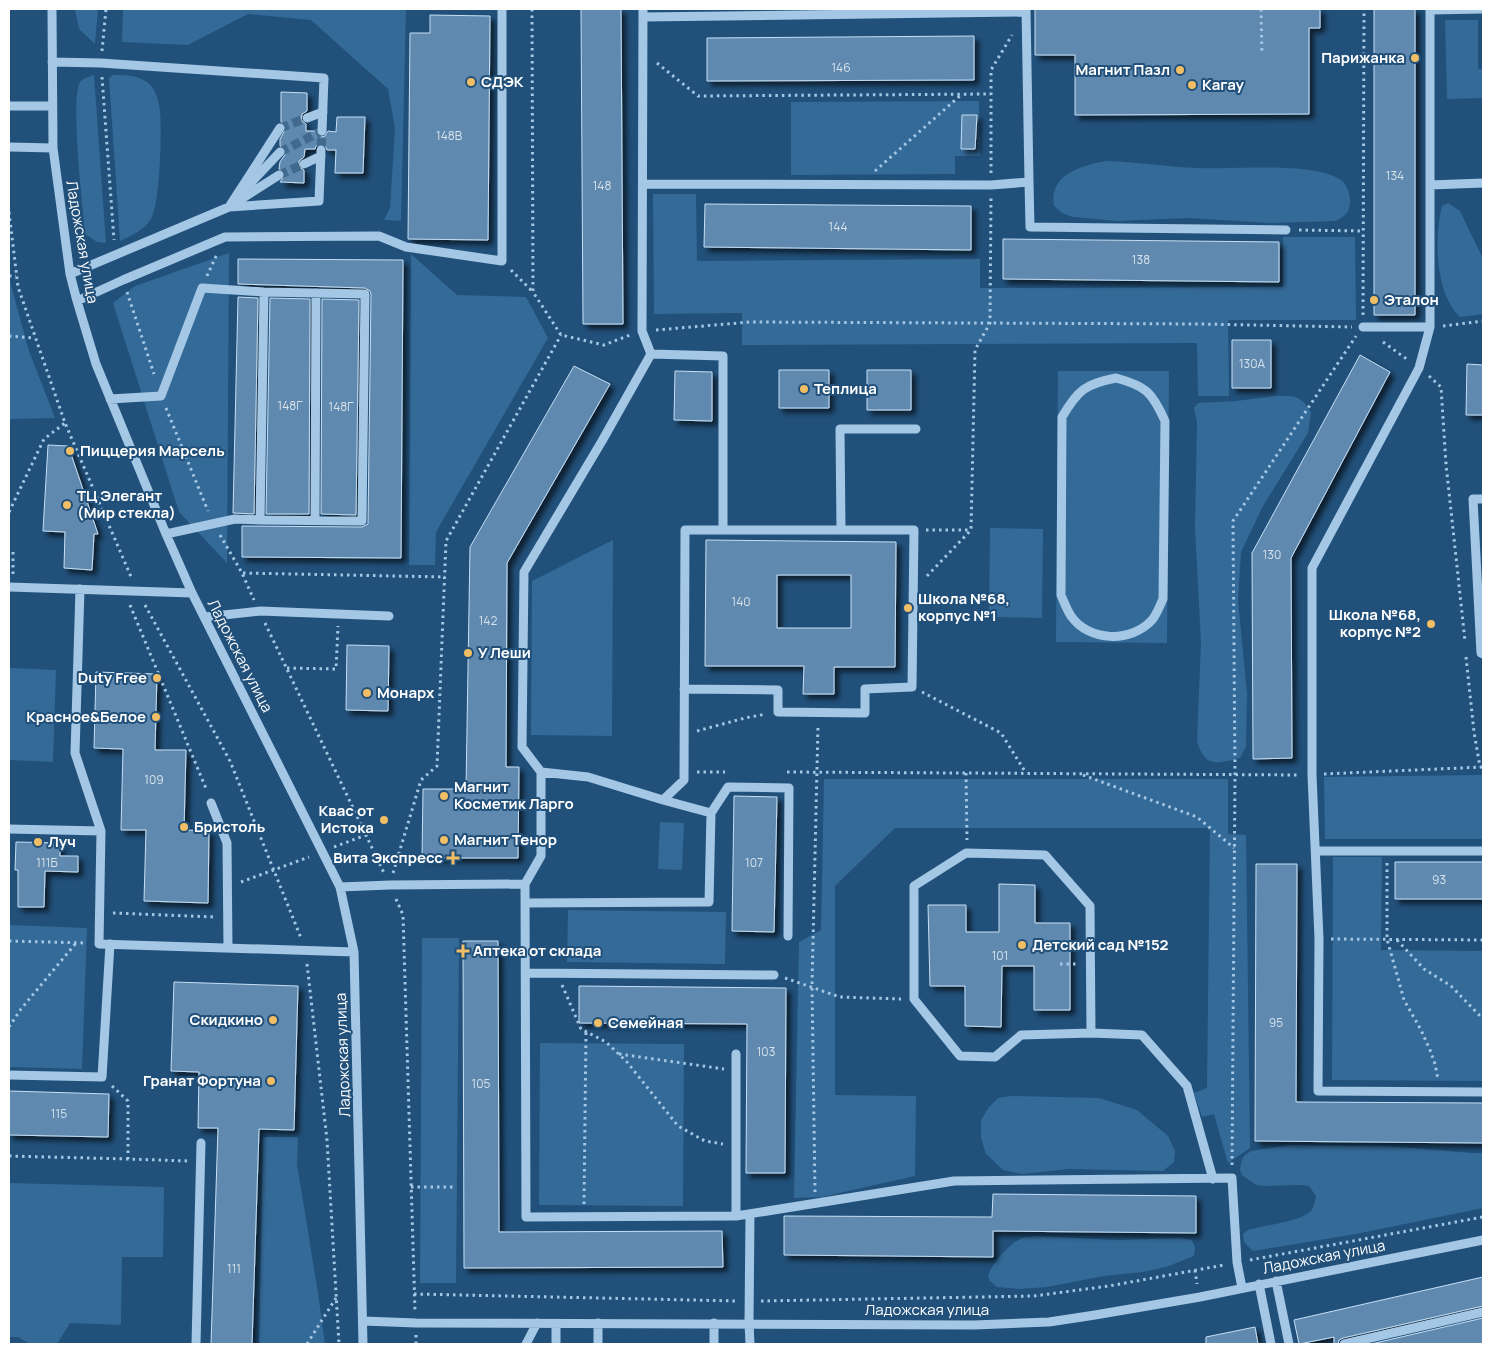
<svg xmlns="http://www.w3.org/2000/svg" width="1492" height="1353" font-family="Manrope,sans-serif">
  <style>
    .green { fill: #346a98 }
    .building { fill: #5e89af; stroke: #c6dff4; fill-rule: evenodd; filter: url(#shadow) }
    .lines { fill: none; stroke-linecap: round; stroke-linejoin: round }
    .minor-tunnel { stroke: #426a8e; stroke-width: 9; stroke-dasharray: 9 4.5; stroke-linecap: butt }
    .path { stroke: #a3c7e5; stroke-width: 3; stroke-dasharray: 2.5 4; stroke-linecap: butt }
    .minor { stroke: #a3c7e5; stroke-width: 9 }
    .poi-dot { fill: #f1bd65; stroke: #21507a; stroke-width: 2 }
    .labels { text-anchor: middle; stroke-width: 4; stroke-linejoin: round; paint-order: stroke }
    .number-label { font-size: 12px; fill: #d7e2eb }
    .poi-label { font-size: 15px; font-weight: bold; fill: #fff; stroke: #21507a; text-anchor: start }
    .street-label { font-size: 15px; fill: #fff; stroke: #21507a }
  </style>
  <defs>
    <filter id="shadow"><feDropShadow dx="4.5" dy="4.5" stdDeviation="2.5" flood-color="#0009"/></filter>
  </defs>
  <rect width="100%" height="100%" fill="#21507a"/>
  <path class="green" d="M75,9h23l-3,35 -16,-15z
    M123,9h283l-5,212 -17,-1 6,-12 5,-80 -7,-39 -77,-69 -63,-6 -60,31 -66,-3z
    M1445,20h33v49h5v29l-36,1z
    M94,75l12,168 -9,-1 -12,-8c-2,-25 -15,-135 -5,-152 3,-4 9,-5 14,-7z
    M113,75c13,0 30,0 39,12 5,7 7,16 8,25 2,19 0,92 -9,107 -7,11 -20,17 -31,22l-11,-163z
    M979,101l1,55h-25v18l-164,1v-73z
    M1107,161c31,1 61,6 91,7 37,2 114,-7 143,12 6,4 9,14 9,21 0,10 -4,15 -14,20l-65,2 -82,-5 -73,3 -43,-4 -11,-4 -8,-7c-6,-32 29,-41 53,-45z
    M653,194h43l1,67 283,-2v29l303,-1v-50h72l1,83h-128l1,76h-31l-1,-53 -455,2v-32l-88,1z
    M1448,203l12,8 23,48v55l-23,3c-25,-24 -26,-79 -18,-111z
    M229,253l-2,310 -48,-51 -66,-209 22,-17z
    M411,254l46,41 69,2 22,41 -112,194 -1,33h-26z
    M9,278l20,73 26,67 -46,1z
    M1058,371h111l-2,272 -111,-1z
    M1275,396c20,0 24,-2 36,16l-3,21 -45,73 -22,46 -3,48 9,94 -1,52 -6,12c-24,6 -35,10 -43,-17l4,-98 -6,-115 2,-105 -3,-15 4,-5 38,-2z
    M990,528l53,1 -1,89 -53,-1z
    M613,540l-1,196 -81,-1 1,-154z
    M9,668l47,2 -3,92 -44,-2z
    M1483,775v64h-158l-1,-62z
    M824,779h404v55l18,1 4,313 -22,15 -14,-49 -12,3 -8,-24 13,-5 3,-260h-315l-60,58v209l81,1 -1,80 -93,21 -28,1 5,-256 22,-12z
    M660,822l24,1 -2,47 -24,-1z
    M1333,857h49l-1,93 102,1v130l-151,-1z
    M568,910l158,2 -1,52 -158,-2z
    M9,925l78,3 -5,141 -73,-2z
    M422,938h37l-3,345h-36z
    M540,1043l144,1 -1,162 -144,-1z
    M1011,1096l88,2 38,12 31,26 7,15 -1,11 -11,9 -95,-2 -46,5 -19,-4 -17,-16 -5,-16v-18l8,-13 9,-9z
    M263,1137h35l-1,27 21,129 7,51h-66z
    M1291,1145l95,1 87,7h10v55l-127,26 -103,17 -9,-9 -1,-8 5,-4c16,-5 52,-8 63,-19 3,-4 4,-10 5,-15l-7,-10 -6,-1 -38,1 -9,-1 -14,-10 -2,-5 1,-7 3,-7 7,-5z
    M9,1183l155,4 -1,70h-41l-1,68 -51,-2 -13,21h-27l-12,-7h-9z
    M1038,1236l78,4 64,-2 12,2 3,7 -1,9 -28,11 -23,5 -39,4 -57,11 -27,2 -23,-2 -7,-6 -2,-5c3,-12 22,-33 34,-38 4,-1 11,-1 16,-2z"/>
  <path class="building" d="M581,9h40l2,315h-40z
    M1035,9h285v19h-11v86l-234,1v-60h-40z
    M1374,9h41v306h-41z
    M430,15l60,1 -2,224 -80,-1 2,-206h20z
    M974,36v44l-267,1v-43z
    M281,92l26,1v18l-5,3 -1,6 5,4v7h10l2,5 3,1 4,-1 3,-5 8,1 1,-15h28l-2,56h-28l1,-23h-9l-2,-5 -4,-1 -5,2 -1,3h-10l-1,8 -5,4v6l5,3v13l-24,-1 5,-7 -1,-4 -5,-2 1,-7 6,-9 -1,-5 -5,-2v-7l6,-11 -2,-5 -3,-1z
    M962,115h15l-2,34h-14z
    M705,204l266,2v44l-267,-3z
    M1003,239l276,3v40l-276,-3z
    M238,259l165,1 -2,298 -159,-1v-31l120,1 6,-3 3,-230 -1,-3 -5,-3 -127,-4z
    M238,297l20,1 -4,216 -21,-1z
    M270,298l40,1 -1,215h-43z
    M322,299l37,1 -3,215 -35,-1z
    M1232,340h39v48h-39z
    M1360,355l30,17 -99,186 1,200 -39,1 -1,-206z
    M1467,364l16,1v50h-17z
    M574,366l36,18 -103,179 -1,204h13l-1,91h-96l1,-69h43l4,-242z
    M779,370h50v38h-50z
    M867,370h44v40h-44z
    M675,371l37,1v49l-38,-1z
    M48,445l20,1 2,5 28,83h-4l-2,36 -28,-2 1,-36 -22,-1z
    M706,540l190,2 -1,125h-61v27h-31l1,-28h-99zM777,575h74v53h-74z
    M347,645l42,1 -1,65 -42,-1z
    M96,672l61,2 -2,76h31l-2,80 25,1 -1,72 -64,-2 2,-71h-25l2,-81 -29,-1z
    M734,796l43,1 -3,135 -42,-1z
    M16,842l44,1v13h18v16l-33,-1 -1,36h-26v-37h-3z
    M1395,862h88v37h-88z
    M1256,864h41l-1,238 187,1v40l-228,-2z
    M999,884l36,1v38h35v87h-36v-44h-32l-1,61 -36,-1v-40h-35l-2,-81h38v27h33z
    M463,941h35l1,291 223,-1 1,36 -259,1z
    M174,982l124,4 -4,144 -35,-1 -7,215h-41l7,-216h-20l1,-56 -28,-1z
    M579,986l207,2 -1,185h-39l1,-149 -168,-1z
    M9,1091l100,3 -1,43 -99,-2z
    M993,1194l203,2v37l-203,-2v26l-209,-2v-39l208,1z
    M1483,1277v29l-140,32 -4,2 -1,4h-4v-7l-35,7 -5,-24z
    M1483,1318v26h-112z
    M1255,1327l3,17h-52v-7z"/>
  <g class="lines">
    <path class="minor-tunnel" d="M280,128l27,-10
      M280,152l42,-21 -1,19
      M279,175l25,-11"/>
    <path class="path" d="M532,9l1,283 28,43 43,10 26,-10
      M1261,9l1,45
      M102,51l4,-42
      M657,63l41,33 293,-2
      M102,77l12,163
      M875,171l87,-77
      M991,173v-103l21,-35
      M9,212l9,75 47,136 67,156
      M1299,230l64,1
      M511,270l22,22
      M9,276h7
      M207,276l10,-22
      M127,292l27,82
      M1363,315l1,-306
      M1443,326l40,-5
      M656,330l94,-8 450,2 152,3
      M9,336l26,2
      M1383,342l25,18
      M1429,376l12,11 5,77 19,177
      M166,408l42,103
      M9,512l35,-73 21,-16
      M926,530h44
      M220,535l22,38 12,27
      M243,573l202,4
      M13,574v-23
      M927,576l44,-46 4,-180 15,-27 1,-126
      M130,605l77,186
      M145,605l85,156 71,177
      M265,623l119,250
      M1466,657l8,75 6,35
      M287,668l49,1 2,-43
      M922,692l79,41 25,40
      M697,731l48,-13 21,-4
      M697,772h28
      M787,772l513,3
      M966,773l1,67
      M1324,774l159,-7
      M1083,775l114,42 37,31
      M334,847l32,-12
      M1387,863v76l17,61 17,30 9,20 5,14 3,15
      M393,873l28,-93 16,-14 9,-225 115,-206
      M241,882l68,-25
      M396,899l7,16 12,396
      M113,913l101,4
      M1331,939l152,1
      M1397,940l27,29 27,17 32,33
      M9,941l77,2
      M307,964l20,176 12,204
      M1060,964h19
      M785,978l55,19 61,2
      M562,985l19,44 25,13 21,20 51,64 27,15 18,3
      M9,1027l12,-18 55,-66
      M619,1054l105,15
      M112,1086l16,15v58l61,2
      M9,1156l119,3
      M1232,1165l3,-391 -2,-253 123,-185
      M411,1187h45
      M815,1192l-3,-206 6,-261
      M584,1204l2,-172
      M1250,1260l233,-43
      M1195,1270l2,14
      M414,1294l323,7
      M761,1301l273,-5 75,-10 115,-21
      M416,1335v9
      M307,1344l29,-46"/>
    <path class="minor" d="M52,9l1,139 17,126 7,27 19,63 70,170 26,59 148,294 14,65 9,392
      M1430,9v318l-11,41 -107,200v207l7,164 -1,152 165,1
      M1430,10l53,-1
      M643,17l383,-5
      M52,62l49,1 223,15 -2,53
      M9,106h43
      M307,118l16,-6
      M9,147l44,1
      M304,164l17,-8
      M1029,182l1,45 256,3
      M644,184l347,1 38,-3 -3,-173
      M1430,185l53,-2
      M246,188l34,-36
      M232,205l47,-30
      M229,207l51,-79
      M70,274l159,-67 90,-6 2,-51
      M77,301l46,-21 102,-43 154,-1 27,11 96,14v-252
      M1363,327h67
      M1116,378c30,8 36,14 49,43l-2,178c-3,6 -6,15 -11,21 -21,23 -63,22 -81,-4 -4,-6 -7,-14 -10,-21l1,-178c16,-27 23,-33 54,-39z
      M110,399l51,-3 41,-108 62,4 101,2 -3,227 -102,-1 4,-228
      M1483,499h-10l8,154 2,1
      M315,520l1,-227
      M841,530l-1,-101h76
      M166,534l69,-15 25,1
      M9,587l183,6
      M80,589l-5,164 26,78
      M205,617l55,-6 129,5
      M684,689l94,1v22l87,1v-24l47,-2 2,-157h-191
      M541,772l47,5 75,23 21,-20 1,-250h38v-174l-72,-2 -9,-23 1,-322
      M211,803l16,40 1,105
      M711,813l17,-26 61,1 -1,148
      M9,829l92,2 -2,113 255,8
      M1316,851h167
      M525,884l16,-28v-84l-19,-25 2,-175 78,-131 49,-87
      M340,887l50,-2 135,-1 1,333 210,-1 218,-35 278,-3 5,84 5,26
      M526,903l183,-1 2,-89 -48,-13
      M526,973l248,2
      M1091,1033l-70,2 -26,22 -35,-1 -46,-57v-113l52,-33 79,2 45,51 1,127 51,2 45,51 26,93
      M9,1075l93,2 8,-133
      M750,1214l-1,109 1,21
      M736,1216v-162
      M1276,1281l13,63
      M1259,1284l12,60
      M363,1321l53,2 558,2 75,-3 46,-7 105,-18 283,-57
      M714,1323v21
      M196,1344l5,-201
      M526,1344l11,-21
      M556,1344v-20
      M598,1344v-21
      M1344,1344l139,-32"/>
  </g>
  <g class="poi-dot">
    <circle cx="1415" cy="58" r="5"/>
    <circle cx="1180" cy="70" r="5"/>
    <circle cx="471" cy="82" r="5"/>
    <circle cx="1192" cy="85" r="5"/>
    <circle cx="1374" cy="300" r="5"/>
    <circle cx="804" cy="389" r="5"/>
    <circle cx="70" cy="451" r="5"/>
    <circle cx="67" cy="505" r="5"/>
    <circle cx="908" cy="608" r="5"/>
    <circle cx="1431" cy="624" r="5"/>
    <circle cx="468" cy="653" r="5"/>
    <circle cx="157" cy="678" r="5"/>
    <circle cx="367" cy="693" r="5"/>
    <circle cx="156" cy="717" r="5"/>
    <circle cx="444" cy="796" r="5"/>
    <circle cx="384" cy="820" r="5"/>
    <circle cx="184" cy="827" r="5"/>
    <circle cx="444" cy="840" r="5"/>
    <circle cx="38" cy="842" r="5"/>
    <path d="M450.5 850.5h5v5h5v5h-5v5h-5v-5h-5v-5h5z"/>
    <circle cx="1022" cy="945" r="5"/>
    <path d="M460.5 943.5h5v5h5v5h-5v5h-5v-5h-5v-5h5z"/>
    <circle cx="273" cy="1020" r="5"/>
    <circle cx="598" cy="1023" r="5"/>
    <circle cx="271" cy="1081" r="5"/>
  </g>
  <g class="labels">
    <g class="number-label">
      <text x="841" y="72">146</text>
      <text x="449" y="140">148В</text>
      <text x="1395" y="180">134</text>
      <text x="602" y="190">148</text>
      <text x="838" y="231">144</text>
      <text x="1141" y="264">138</text>
      <text x="1252" y="368">130А</text>
      <text x="290" y="410">148Г</text>
      <text x="341" y="411">148Г</text>
      <text x="1272" y="559">130</text>
      <text x="741" y="606">140</text>
      <text x="488" y="625">142</text>
      <text x="154" y="784">109</text>
      <text x="47" y="867">111Б</text>
      <text x="754" y="867">107</text>
      <text x="1439" y="884">93</text>
      <text x="1000" y="960">101</text>
      <text x="1276" y="1027">95</text>
      <text x="766" y="1056">103</text>
      <text x="481" y="1088">105</text>
      <text x="59" y="1118">115</text>
      <text x="234" y="1273">111</text>
    </g>
    <g class="poi-label">
      <text x="1405" y="63" text-anchor="end">Парижанка</text>
      <text x="1170" y="75" text-anchor="end">Магнит Пазл</text>
      <text x="481" y="87">СДЭК</text>
      <text x="1202" y="90">Кагау</text>
      <text x="1384" y="305">Эталон</text>
      <text x="814" y="394">Теплица</text>
      <text x="80" y="456">Пиццерия Марсель</text>
      <text x="77" y="501">ТЦ Элегант<tspan x="77" dy="17">(Мир стекла)</tspan></text>
      <text x="918" y="604">Школа №68,<tspan x="918" dy="17">корпус №1</tspan></text>
      <text x="1421" y="620" text-anchor="end">Школа №68,<tspan x="1421" dy="17">корпус №2</tspan></text>
      <text x="478" y="658">У Леши</text>
      <text x="147" y="683" text-anchor="end">Duty Free</text>
      <text x="377" y="698">Монарх</text>
      <text x="146" y="722" text-anchor="end">Красное&amp;Белое</text>
      <text x="454" y="792">Магнит<tspan x="454" dy="17">Косметик Ларго</tspan></text>
      <text x="374" y="816" text-anchor="end">Квас от<tspan x="374" dy="17">Истока</tspan></text>
      <text x="194" y="832">Бристоль</text>
      <text x="454" y="845">Магнит Тенор</text>
      <text x="48" y="847">Луч</text>
      <text x="443" y="863" text-anchor="end">Вита Экспресс</text>
      <text x="1032" y="950">Детский сад №152</text>
      <text x="473" y="956">Аптека от склада</text>
      <text x="263" y="1025" text-anchor="end">Скидкино</text>
      <text x="608" y="1028">Семейная</text>
      <text x="261" y="1086" text-anchor="end">Гранат Фортуна</text>
    </g>
    <g class="street-label">
      <text transform="translate(82 242) rotate(80)" y="5">Ладожская улица</text>
      <text transform="translate(240 656) rotate(63)" y="5">Ладожская улица</text>
      <text transform="translate(343 1055) rotate(-92)" y="5">Ладожская улица</text>
      <text transform="translate(1324 1257) rotate(-11)" y="5">Ладожская улица</text>
      <text x="927" y="1315">Ладожская улица</text>
    </g>
  </g>
  <rect width="1492" height="1353" fill="none" stroke="#ffffff" stroke-width="20"/>
</svg>
